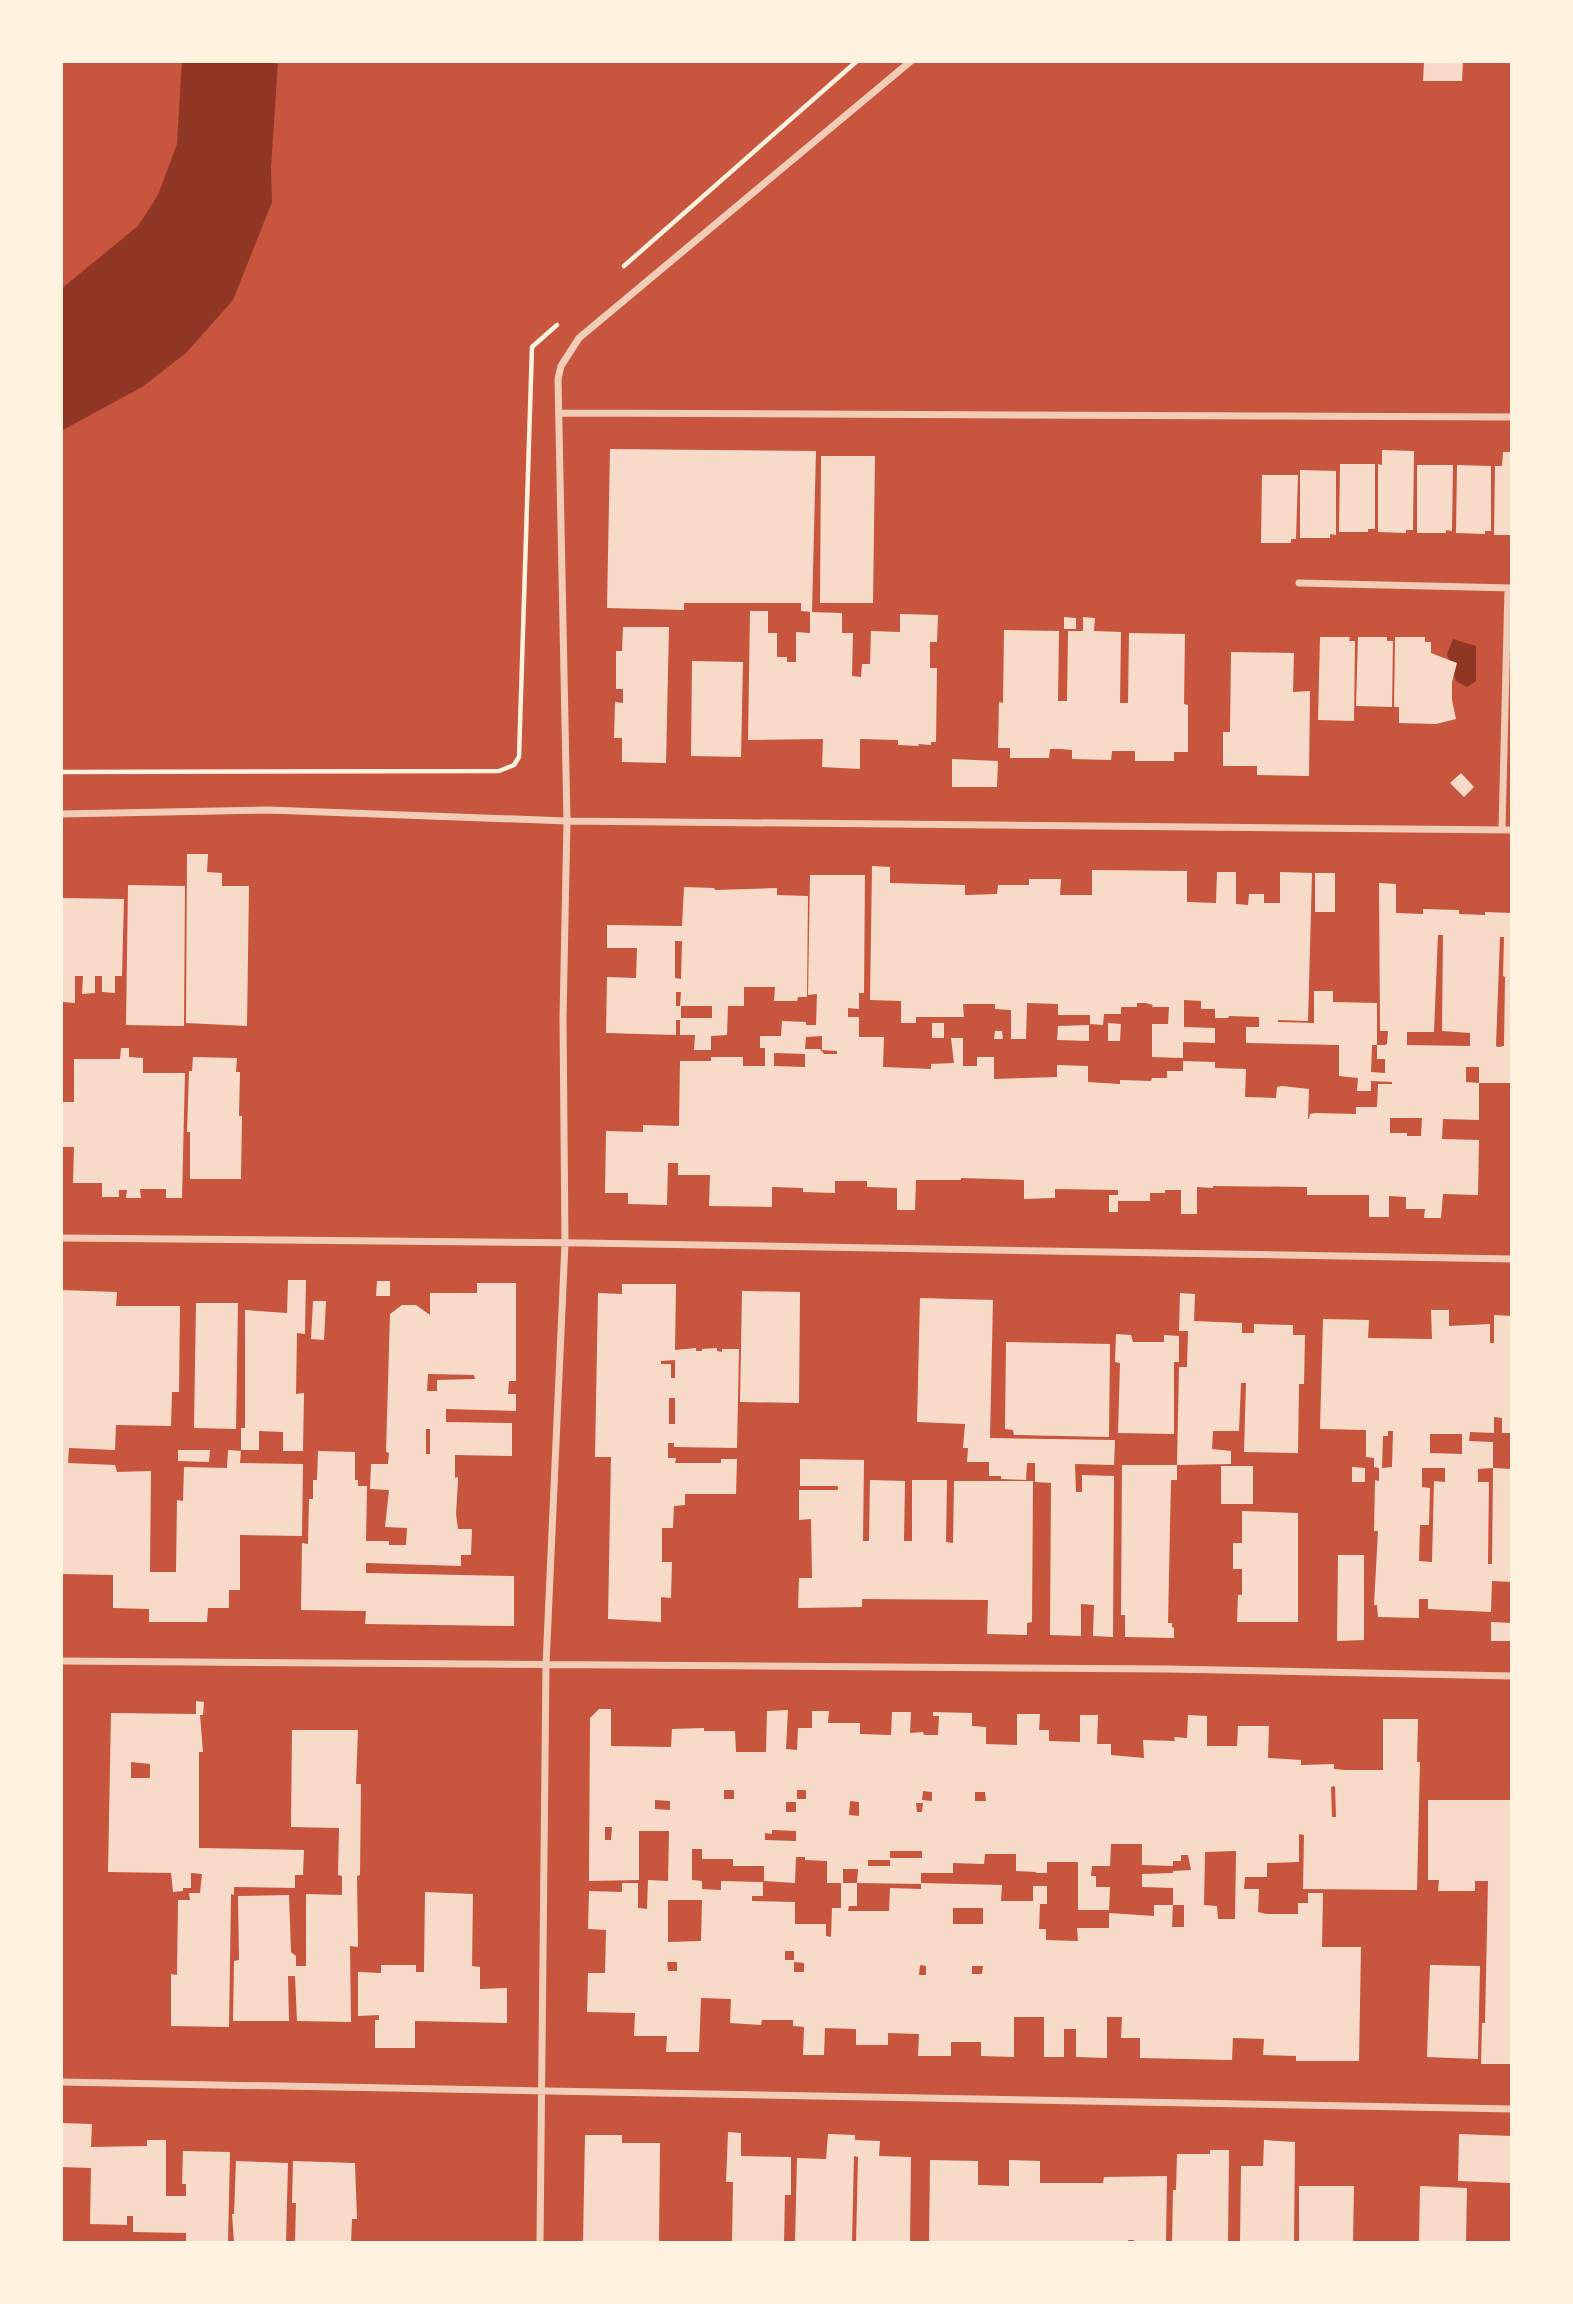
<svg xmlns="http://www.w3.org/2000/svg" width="1573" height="2304" font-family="Merriweather,serif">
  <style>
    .water { fill: #8f3625 }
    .building { fill: #f7dbc8; fill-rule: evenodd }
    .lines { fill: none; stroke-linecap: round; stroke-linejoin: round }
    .path { stroke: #fff3e0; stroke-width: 4.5 }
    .minor { stroke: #f1ccb7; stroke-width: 7 }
  </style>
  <rect width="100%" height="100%" fill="#c8553d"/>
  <path class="water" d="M182,61h96l-7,107 1,34 -39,98 -47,53 -44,34 -81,44v-142l77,-63 20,-31 19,-51z
    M1453,639l23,7v35l-9,6 -11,-6 -9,-27z"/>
  <path class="building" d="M1424,61h39l-1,20h-39z
    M610,449l206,2 -4,161 -11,-1v-8h-117v7l-77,-2z
    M1382,450l32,1 -1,79h-7v3l-28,-1v-68l4,1z
    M1503,452h9v83h-18l1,-69h7z
    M821,456h54l-2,147h-53z
    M1340,464h35v65h-7v3h-29z
    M1417,465h36l-1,66 -6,-1v3h-29z
    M1457,465l34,1v65h-6v3l-29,-1z
    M1300,470l36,1v64l-6,-1v4h-30z
    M1262,475h36l-2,64h-5v4h-30z
    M750,611h18v22h9v24h10v5h9v-30l14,1v-21l32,1v20h11l-1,43 9,1 1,-13h8l1,-33 29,1v-18l38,1 -1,27h-7v26h7l-1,74h-5v3l-13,-1 1,2 -21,-1v-5l-38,-1v30l-38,-2 1,-28 -75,1z
    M1064,617l12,1v11h-12z
    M1083,617l12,1 -1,13 27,1 -1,71h8l1,-70 56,1 -1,70 4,1v47h-14v9h-39v-10h-23l-1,9 -39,-1v-9l-11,-1h-11l-1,9h-39v-10h-12l1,-46 4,1 1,-73 55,1 -1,70h9l1,-70h15z
    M623,627h46l-3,136 -44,-1v-24h-8l1,-36 8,1v-14h-7v-38h6z
    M1320,637h30l-1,4h6l-1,80 -36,-1z
    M1358,637h29v4h6l-1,66 -36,-1z
    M1395,637h30v5h6v11l26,10 -5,19v18l4,19 -20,5 -37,-1v-16h-5z
    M1231,652l63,1 -1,39 17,-1 -1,85 -52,-1v-9h-34v-34h7z
    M692,661l51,1 -2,95 -50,-1z
    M952,759l46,2 -1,26h-45z
    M1461,773l13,14 -10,10 -14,-14z
    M187,854h21l-1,18 15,1v13h27l-2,140 -61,-3z
    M872,866l18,1v16l75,2v10l32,-1 1,-9h31v-6h32l-1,16h32v-25l95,1v31l29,1 1,-31h19v32l12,1 1,-11h15v9h16v-31l32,1 -4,148 -30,-1v2l36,1v-32h19v11l44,1v42h-5l-1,27 14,1v-14h-8v-14h8l2,-1 1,-13h-8l-1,-148 17,1v29l27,1v-5l36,1v4l26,1v-3l27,1v170h-33v-16h-13v15l13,1v37l-36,-1 -1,20 37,1 -1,55 -35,-1 -2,24h-17l1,-9h-19v-12l-17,-1v21h-20v-22h-62v-8l-94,-1v2l-16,-1v27h-16v-24h-16v3h-15v8h-32v11h-9v-17h9v-5l-63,-1v9l-31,1v-19l-63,-2v2h-45l-1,30h-18v-22l-30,-1v-6h-32v12l-32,-1v-4l-31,-1v20l-63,-1 1,-31h-32v-12h-10l-1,42 -39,-1v-11h-23l1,-62 37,1v-7l36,1 1,-65h31v-4h32v9h22v-18h-5v-12h21l1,-15 24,1v3h10l1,-31 -9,1 2,-120h55l-1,118h-5v16l-11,-1v9h11v20h25l-1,30 48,2v-5l23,-1 -3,-25h12v28h14v-9h17v22l63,-2v-12l31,1v16l32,2v-4l31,1 1,-3h15v-7h16v-10l32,1v6l31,1 -1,28 31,1 1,-11 5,-1 27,3 -1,30h1l1,-5 5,-1 41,1v-7h21l1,-23h14v-2l-21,-1v10h-14l1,-13 -19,-2v-31l-93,-2v-16h13v-10l-30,-1 -1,2h-13v-9h-14v-8l-17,-1v27l31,1v15l-32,-1v16l-31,-1v-33h16l1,-17h-17l1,-2 -7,-2h-9v4h-16v7h-17l-1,11 -13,-1v-9h-32v-11l-31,-1 -1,36h-15v-29l-16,-1v-5h-32l1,13h-48v6h-15v-22l-31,-1zM1438,935h5l-1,96 28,2v13l-63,-1v-13h27zM1500,937h4l-1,39 2,1 -1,69 -6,1 -2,-1zM822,1036v14l15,1v3h-13l-4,-5h-15l1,-12zM774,1053l31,1v13l-31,-1zM1390,1118h32l-1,18h-14v-3h-17z
    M1315,873h20v39h-20z
    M128,885l57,1 -1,140 -58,-1z
    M684,887l30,1 1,2 62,-2v7l31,1 -1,101h-9l-1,4h-23l1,-14h-31v19h-16l-1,29 -16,1v14h-17l1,-15h-15v-15h-4v15l-70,-2 1,-56 29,1 1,-30h-30v-23l75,1zM675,941h7l-1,38 -6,-1zM676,992h5l-1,14h32v12h-31v-12h-5z
    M61,898l63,1 -2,77h-7v17l-13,-1v-16h-7v17l-13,1 1,-18h-8v27l-12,-1z
    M932,1023h12v15h-12z
    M1108,1023l13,1 -1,17h-12z
    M1089,1025v16l-32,-1 1,-14z
    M995,1031h7l1,8h-9z
    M121,1048h8v9l14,1v15h42l-3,125h-16v-9h-26l1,9h-15l1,-8h-8v7h-17v-14h-29l1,-36h-13v-45h13v-43h46z
    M193,1057l44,1 -1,14h4l-1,44h3l-1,63h-51v-47h-3l2,-61h3z
    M288,1280h18l-1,54 -8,-1 -1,61 8,-1 -1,58h-20v-19l-24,-1v19h-18v-22h4v-118l42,3z
    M377,1281h13v15h-14z
    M477,1283h39v98h-7l-1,13h8v17l-70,-2v13l66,1v33l-57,-1v23l3,-1v4l-2,33 2,15h14l-1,26h-10v11l-95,-3v10l148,3v50l-149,-2 1,-13 -65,-1 1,-67 6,1 1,-45h4v-19h4l1,-29 37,1v28h3v6h9l-1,55h23v4h17l1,-17 -22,-1 4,-37 -19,-1 1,-25h17l1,-11 -3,-1 4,-138 12,-9h14l14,10v-22h47zM428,1374l46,1 1,4 -38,1v11h-10zM426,1429h4v25h-4z
    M622,1284h54l-1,66 21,-2v3h6v-2l15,-1v3l5,1v-3h17l-2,99 -63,-1v-4h-6v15h8l-1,5h46v-4h16l-1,35h-51v11l-11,1 -1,22h-11v34h10l-1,36 -10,-1v25l-53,-3 3,-162h-16l3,-164 24,1zM675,1360v18h-4v-14h-10v-3zM669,1398h6v26h-6z
    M61,1290l56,2 -1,14h64l-1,86h-7l-1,34 -55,-1 -1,25 -46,-2 -1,15 47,2 2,7 34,-1 -1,101h26l1,-72 6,1 1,-34 43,1 1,-18 13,1 -1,12 63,1 -1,72 -62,-1v55h-11v18h-21l-1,14h-58v-13l-36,-1v-33l-52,-1z
    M742,1291l58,1 -1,111 -59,-1z
    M1180,1293l15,1 -1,27 48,2v10h12v-9l39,1v10h12l-1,49h-5l-1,69 -54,-1 2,-69h-5l-2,48h-26l-1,18 19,2v13l-54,1v15h-6l-3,143h4v4l2,1v10l-49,-1v-22h-4l1,-150h55l2,-98h8l1,-36h-9z
    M920,1298l73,2 -3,138 125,2 -1,25 -39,-1 1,28h6v-17l32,1 -1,161 -20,-1 1,-31 -13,-1v32l-31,-1 1,-152 -16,-1v-19h-8l-1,17 -25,-1v-3h-12v-14h-22l1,-14h-5l2,-24 -48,-2z
    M313,1301h13l-2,39 -13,-1z
    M196,1303h42l-2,126 -42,-1z
    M1431,1310h18v16l41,-2v19h4v-28l18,1v117h-10v-15l-8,-1v16l-24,-1 -1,9 24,1v26l-15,1v13h11l-1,82h4l1,-96 19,1v113l-20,-1 -1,31 -63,-3v-10h-9v19l-41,-1 -1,-12h-3l4,-74h-4l1,-51 4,1v-13l-5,-1v-9l-8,-1v-27l-46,-1 3,-110 46,1 -1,18 64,1zM1388,1431h5l-1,36 -10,1 1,-32h5zM1430,1434h32v20l-32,-1zM1422,1468h23v14l-11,-1 -2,81 -13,-1 1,-36h9l1,-37 -8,-1z
    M1116,1334l15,1 2,7h31v-7l15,1v26h-5v72l-56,-1 2,-70 -5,-1z
    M1006,1342l104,2 -1,93 -95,-2 -1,-5 -8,-1z
    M178,1450h32l-1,12 -31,-1z
    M800,1459l64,1 -1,81h6l1,-61 35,1 -1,60h8v-61h35l-1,62 7,1 1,-62h79l-1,141 -5,1v12l-40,-1 1,-34 -126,-1v8l-64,1 1,-30h13l-1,-59 -12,1v-30h39v-4h-38z
    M1221,1466h32v38h-32z
    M1352,1467l13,1v14h-13z
    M1242,1511l56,2v109h-61l1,-27h4v-26h-9v-26h9z
    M1338,1555h26v85l-27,1z
    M1491,1622l21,1v18h-21z
    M196,1701l8,1 -1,13h-3l3,37h-4v96l105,2 -1,25h-8v13l-61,-1v8l-3,-1 -2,133 -58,-1v-52l6,1 1,-75h12l-1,-7h11l2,-19 -11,-1v15h-8v3l-10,1 -2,-19 -63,-1 3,-159 85,1zM131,1762l19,2v14h-19z
    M599,1709h12v37l60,1 1,-18 32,-1v3h31l1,21h30l1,-41 21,-1 -2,39 11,1 1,-22h14v-17h17l-1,12h32v11l31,1 1,-23h19l-1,21 13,-1 1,3h14l1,-19h-6v-4l39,1v13l14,1v17l31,1v-31h23l-1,16h10v11l31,1v-27h18l-1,29h14v11l33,3 -1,-18 32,1 -1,-4 13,1 1,-23 19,1v30h30l1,-20h31l-1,32 33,2v5l33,-1v5l12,1h37v-51h35l-1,43h3l-3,128 -114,-1 1,-54 -5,-1v28l-32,1v14h-22l-1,12h15l-1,23 8,2h32v-11h10v-10h15l-1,54h39l-2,114h-63v-5l-33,-1 1,-16 -31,-1 -1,22 -92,-2v-20h-19l1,-21h-15v41l-31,-1v-28h-12v28h-20v-40h-30v40l-33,-1v-14h-30v14h-33l1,-22 -31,-1v12h-32v-16l-31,-1 -1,27h-21l1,-28 -11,-1v-6h-31l-1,5 -31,-2 1,-24 -30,-1 -2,54h-33l1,-16h-33l1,-23 -48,-1 1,-39h17l1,-43 -18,-1 1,-38 33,1v-9h16v25l9,1 1,-29 20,1 1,-50h-30v49l-50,1 1,-163zM1334,1786l1,1 1,30h-4l-1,-30zM724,1790h10v9h-10zM797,1790h9v9h-9zM923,1791l9,1v9l-10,-1zM975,1792h10l1,9h-11zM655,1800l15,1v9l-15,-1zM850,1801l9,1v14l-10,-1zM786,1802h10v10h-10zM916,1803h7l-1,9h-5zM605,1827h7l-1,13h-6zM772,1830l24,1v10l-31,-1v-7l7,1zM1111,1844h31v21l31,1v-5h8v-6h7l3,15 -18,1v2l-31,1v13l31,1v17h11v22h-12l1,-22h-19v11l-45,-3v15h-32l1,13 -32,-1v-11h-7l1,-25h7v-18h-14v15h-32l1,-16 -81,-2v-10h32v-10l31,1 1,-10h31v17l20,1v1h11v-11h31v48h31l1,-23h-14v-11h-5l1,-10h18zM692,1849h10v10h31v7h31v15l31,2 1,-26h9v3l22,1v22h16v-14h15l-1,14h-16v25h-9l-1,29 -5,-1v-12h-31v-22l-43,-1v-5h11v-14l-42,-1v9l-19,-1v-8l-10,-1zM890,1851h32v7h-32v8h-22v-6h22zM1236,1851l-1,68h-17l-1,-13 -13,-1 1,-53zM857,1883l64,1v5l-31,-1 -1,23h-41l1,-5h8zM668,1900h34l-1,41 -33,1zM953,1908h30v16h-30zM785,1951h9v9h-9zM667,1962h10v9h-9zM794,1962l10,1v9h-10zM920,1965l6,1v9h-7zM972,1966h11l-1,8h-10z
    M292,1730h66l-2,54h5l-1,91 -3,1 1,71 -8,-1 1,76 -54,-1 -2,-45h-7l1,45h-56l1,-60 5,-1 -1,-64 51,-1 2,57 5,4v10h10v-72l36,1v-19l-4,-1 1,-47 -48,-1z
    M1428,1800h84v264h-31l1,-41h3l3,-142h-13v10h-37l1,-11h-11z
    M425,1892l48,2 -1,72 8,1v22l27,-1v35l-92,-2v27h-40v-28h4v-5l-21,1v-44l23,1v-8h35v7h8z
    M1430,1965l50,1 -2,93 -51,-2z
    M61,2123l31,1 -1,23 56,-1v-6h19v56h20v-12h-4l1,-33 47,1 -2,91h-42v-10l-53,-1v-16h-6v9l-37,-1 1,-56 -30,-1z
    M728,2132l13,1v23l50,1v38h-6l-1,48h-52l1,-61h-7z
    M828,2134l27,1v5l25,1 -1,15 32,1 -1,86h-54l2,-86 -4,-1 -2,87h-57l2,-85 29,1z
    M1459,2134l53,2v47l-54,-2z
    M585,2135h37v8h38l-1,100h-76z
    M1264,2140l31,2 -1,101h-54l1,-77h22z
    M1210,2150h19l-1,93h-56l1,-53h3l1,-36h33z
    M930,2160l48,1v24h2l29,1v-26l31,1v22h63l1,-6 63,-1 -1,67h-32v-3h-6v3h-199z
    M236,2161l52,2 -2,80h-52l-2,-29h2z
    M293,2161l62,2 2,56h-5l-1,24h-56l1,-40h-4z
    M1299,2186h55l-1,57h-54z
    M1420,2186l47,2 -1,55h-47z"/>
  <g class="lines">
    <path class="path" d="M624,266l233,-205
      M61,772l438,-1 15,-6 5,-8 13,-410 25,-22"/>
    <path class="minor" d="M560,413l952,4
      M1299,583l213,5
      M61,814l208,-4 298,11 945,9
      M1502,829l6,-241
      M61,1238l522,5 929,16
      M61,1661l1107,8 344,7
      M61,2082l1451,27
      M540,2243l6,-578 19,-422 -2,-225 4,-197 -9,-442 3,-13 18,-28 332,-277"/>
  </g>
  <rect width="1573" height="2304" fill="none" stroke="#fff3e0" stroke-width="126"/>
</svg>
